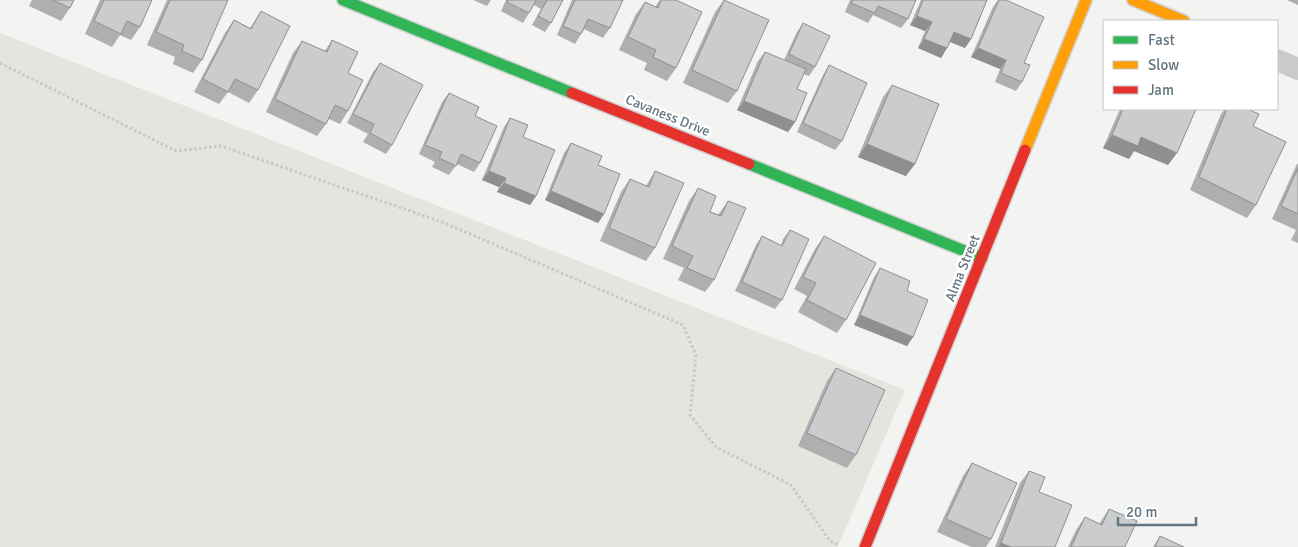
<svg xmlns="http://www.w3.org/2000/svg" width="1298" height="547" font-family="Signika,sans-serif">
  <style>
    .green { fill: #e2e6df }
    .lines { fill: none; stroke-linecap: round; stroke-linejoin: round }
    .fast-casing { stroke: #d0d1d2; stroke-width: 14 }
    .slow-casing { stroke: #d0d1d2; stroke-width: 14 }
    .jam-casing { stroke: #d0d1d2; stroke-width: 14 }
    .path { stroke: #c7c8c8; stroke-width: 3; stroke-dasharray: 2.5 2.5; stroke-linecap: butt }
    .street { stroke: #c8cacb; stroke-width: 22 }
    .fast { stroke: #30b455; stroke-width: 11 }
    .slow { stroke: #ff9f0a; stroke-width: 11 }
    .jam { stroke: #e5322d; stroke-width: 11 }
    .wall { fill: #afafb0 }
    .shaded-wall { fill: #8e8f90 }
    .building { fill: #cbcccd; stroke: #8e8f90 }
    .labels { text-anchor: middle; stroke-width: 5; stroke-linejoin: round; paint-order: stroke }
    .street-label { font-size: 14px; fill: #637681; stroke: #fff }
  </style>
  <rect width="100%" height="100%" fill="#f3f3f1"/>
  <path class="green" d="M0,33l905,357 -67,157h-838z"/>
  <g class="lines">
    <g class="fast-casing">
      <path id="fast" d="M343,0l229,93
        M749,164l233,94"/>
    </g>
    <g class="slow-casing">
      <path id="slow" d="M1133,0l51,21
        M1025,150l61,-150"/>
    </g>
    <g class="jam-casing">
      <path id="jam" d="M572,93l177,71
        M865,547l160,-397"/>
    </g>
    <path class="path" d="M0,63l176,88 45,-5 221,76 241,103 13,30 -6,60 26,32 75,38 39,56 9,4"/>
    <path class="street" d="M1277,60l21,9"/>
    <use href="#fast" class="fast"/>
    <use href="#slow" class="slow"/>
    <use href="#jam" class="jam"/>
  </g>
  <path class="wall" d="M32,0h42l-4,8 -9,13 -32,-15z
    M100,0h52l-12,27 -9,13 -11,-5 -8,12 -27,-13z
    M167,0h60l-25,60 -9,13 -20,-9 2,-7 -28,-12z
    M473,0h18l-4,6z
    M506,0h57l-12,23 -6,9 -13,-7 9,-16 -7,-4 -5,8 -6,10 -22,-12z
    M572,0h51l-13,28 -7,10 -19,-9 -9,15 -18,-9z
    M660,0h16v68l-9,13 -23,-11 3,-7 -28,-13 17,-36 9,-12 10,5z
    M724,0l13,91 -9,12 -45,-20 32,-71z
    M850,0h66l-8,19 -7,9 -28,-13 -5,8 -23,-11z
    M921,0h66l-16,39 -6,9 -15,-6 -3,6 -6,10 -23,-10 7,-17 -15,-6z
    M998,0h8l18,63 -2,19 -6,9 -21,-9 5,-13 -29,-12 22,-50z
    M1287,0h11v5z
    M261,11l-3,79 -9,13 -21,-11 -9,12 -25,-12 31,-59 9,-13 16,8z
    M803,23l12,44 -6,9 -6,-2 -6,15 -2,33 -7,10 -51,-22 21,-49 7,-9 19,8 13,-28z
    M332,40l16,33v38l-8,13 -11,-5 -3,5 -9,12 -51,-24 27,-59 9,-12 23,10z
    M380,63l12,82 -6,9 -23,-12 5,-8 -21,-11 26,-51z
    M829,65l13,76 -7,9 -38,-18 26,-57z
    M892,85l14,91 -48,-19 25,-60z
    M449,93l26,23 5,47 -6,9 -17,-8 -8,11 -17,-8 3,-5 -16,-8 23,-52z
    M1120,109h76l-28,56 -34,-14 -5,8 -26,-11z
    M1225,109h22l9,96 -9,13 -57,-28 31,-76z
    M510,118l13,19 13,59 -6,9 -33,-13 2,-5 -17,-7 22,-53z
    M571,143l27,22 6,49 -6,9 -53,-23 19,-47z
    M1298,163v80l-7,-3 5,-10 -24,-11 24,-53z
    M655,171v77l-9,13 -46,-20 21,-49 9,-13 16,7z
    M698,188l12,24 8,3 10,-14 -14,79 -9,12 -27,-12 6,-12 -21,-9 26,-58z
    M790,230l-8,70 -7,9 -40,-18 21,-46 6,-9 19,9 2,-6z
    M824,236l22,84 -9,13 -39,-21 9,-16 -13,-7 21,-40z
    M880,268l27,23 6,46 -6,9 -53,-21 20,-48z
    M836,368l20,87 -9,13 -49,-22 29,-65z
    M972,463l19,76 -5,8h-15l-34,-15 26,-56z
    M1029,471l26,76h-60l25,-64z
    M1109,509l16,38h-57l8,-17 9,-13 14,7z
    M1160,536l24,11h-31z"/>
  <path class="shaded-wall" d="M917,16l15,6 -7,9 -15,-6z
    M954,32l17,7 -6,9 -17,-7z
    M924,39l23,9 -6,10 -23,-10z
    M978,48l28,12 -6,9 -29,-12z
    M744,101l51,21 -7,10 -51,-22z
    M1112,135l29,2 36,16 -9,12 -34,-14 -5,8 -26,-11z
    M867,144l48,20 -9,12 -48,-19z
    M489,171l17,7 -7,9 -17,-7z
    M504,183l32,13 -6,9 -33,-13z
    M551,191l53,23 -6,9 -53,-23z
    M860,315l53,22 -6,9 -53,-21z
    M1001,543l10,4h-13z"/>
  <path class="building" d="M53,0h21l-4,8z
    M104,0h48l-12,27 -13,-6 -6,13 -27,-13z
    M170,0h58l-26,60 -20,-9 2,-6 -28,-13z
    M508,0h28l-7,13 -22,-11z
    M547,0h16l-12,23 -13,-7z
    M575,0h48l-13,28 -22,-9 -7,15 -18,-8z
    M661,0h15l26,12 -26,56 -23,-11 3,-7 -28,-13 17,-35 13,6z
    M724,0l45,20 -32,71 -45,-21z
    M853,0h63l-8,19 -30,-13 -3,7 -24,-10z
    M923,0h64l-16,39 -17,-7 -7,16 -23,-9 8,-17 -15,-6z
    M999,0h7l38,17 -20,46 6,2 -8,17 -21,-9 5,-13 -28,-12z
    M261,11l29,15 -32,64 -23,-11 -7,13 -25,-13 31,-59 17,9z
    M803,23l27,13 -15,31 -26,-13z
    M332,40l26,12 -10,21 15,7 -15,31 -13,-6 -9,19 -51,-25 27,-58 25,11z
    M765,52l41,17 -9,20 10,4 -12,29 -51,-21z
    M380,63l43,22 -31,60 -22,-12 4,-9 -21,-10z
    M829,65l38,18 -25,58 -39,-18z
    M892,85l47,19 -24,60 -48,-20z
    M449,93l30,14 -4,9 22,10 -17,37 -19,-9 -5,12 -17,-8 3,-6 -17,-7z
    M1123,109h73l-19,44 -36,-16 -3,9 -26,-11z
    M1227,109h20l12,5 -6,12 33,16 -30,63 -57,-28z
    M510,118l18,7 -5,12 32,13 -19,46 -32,-13 2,-5 -17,-7z
    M571,143l31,13 -4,9 22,9 -16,40 -53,-23z
    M1298,168v46l-17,-8z
    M655,171l29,12 -29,65 -46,-20 21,-49 19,8z
    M698,188l18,8 -6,16 11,4 7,-15 18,7 -32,72 -27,-12 6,-12 -21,-10z
    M790,230l19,9 -27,61 -40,-18 20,-46 20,10z
    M824,236l52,27 -30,57 -39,-20 9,-17 -13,-6z
    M880,268l30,13 -3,10 21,9 -15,37 -53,-22z
    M836,368l49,22 -29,65 -49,-22z
    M972,463l45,20 -26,56 -45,-20z
    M1029,471l16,6 -6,15 33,13 -17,42h-44l-10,-4z
    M1109,509l28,12 -12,26h-54l14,-30 17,8z
    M1160,536l24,11h-29z"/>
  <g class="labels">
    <g class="street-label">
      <text transform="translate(668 115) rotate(22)" y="5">Cavaness Drive</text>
      <text transform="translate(962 268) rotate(-68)" y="5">Alma Street</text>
    </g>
  </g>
  <rect x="1103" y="20" width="175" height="90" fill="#ffffff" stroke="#c1c8cd"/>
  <rect x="1113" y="36" width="25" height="8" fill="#30b455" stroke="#c1c8cd"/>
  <text x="1148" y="45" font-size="15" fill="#637681">Fast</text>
  <rect x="1113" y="61" width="25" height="8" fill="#ff9f0a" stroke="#c1c8cd"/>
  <text x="1148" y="70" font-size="15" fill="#637681">Slow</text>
  <rect x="1113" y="86" width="25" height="8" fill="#e5322d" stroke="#c1c8cd"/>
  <text x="1148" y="95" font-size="15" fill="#637681">Jam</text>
  <path d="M1118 517v8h78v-8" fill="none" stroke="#637681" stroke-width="2.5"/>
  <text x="1126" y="517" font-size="15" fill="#637681" stroke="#ffffff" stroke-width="4" paint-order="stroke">20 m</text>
</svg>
